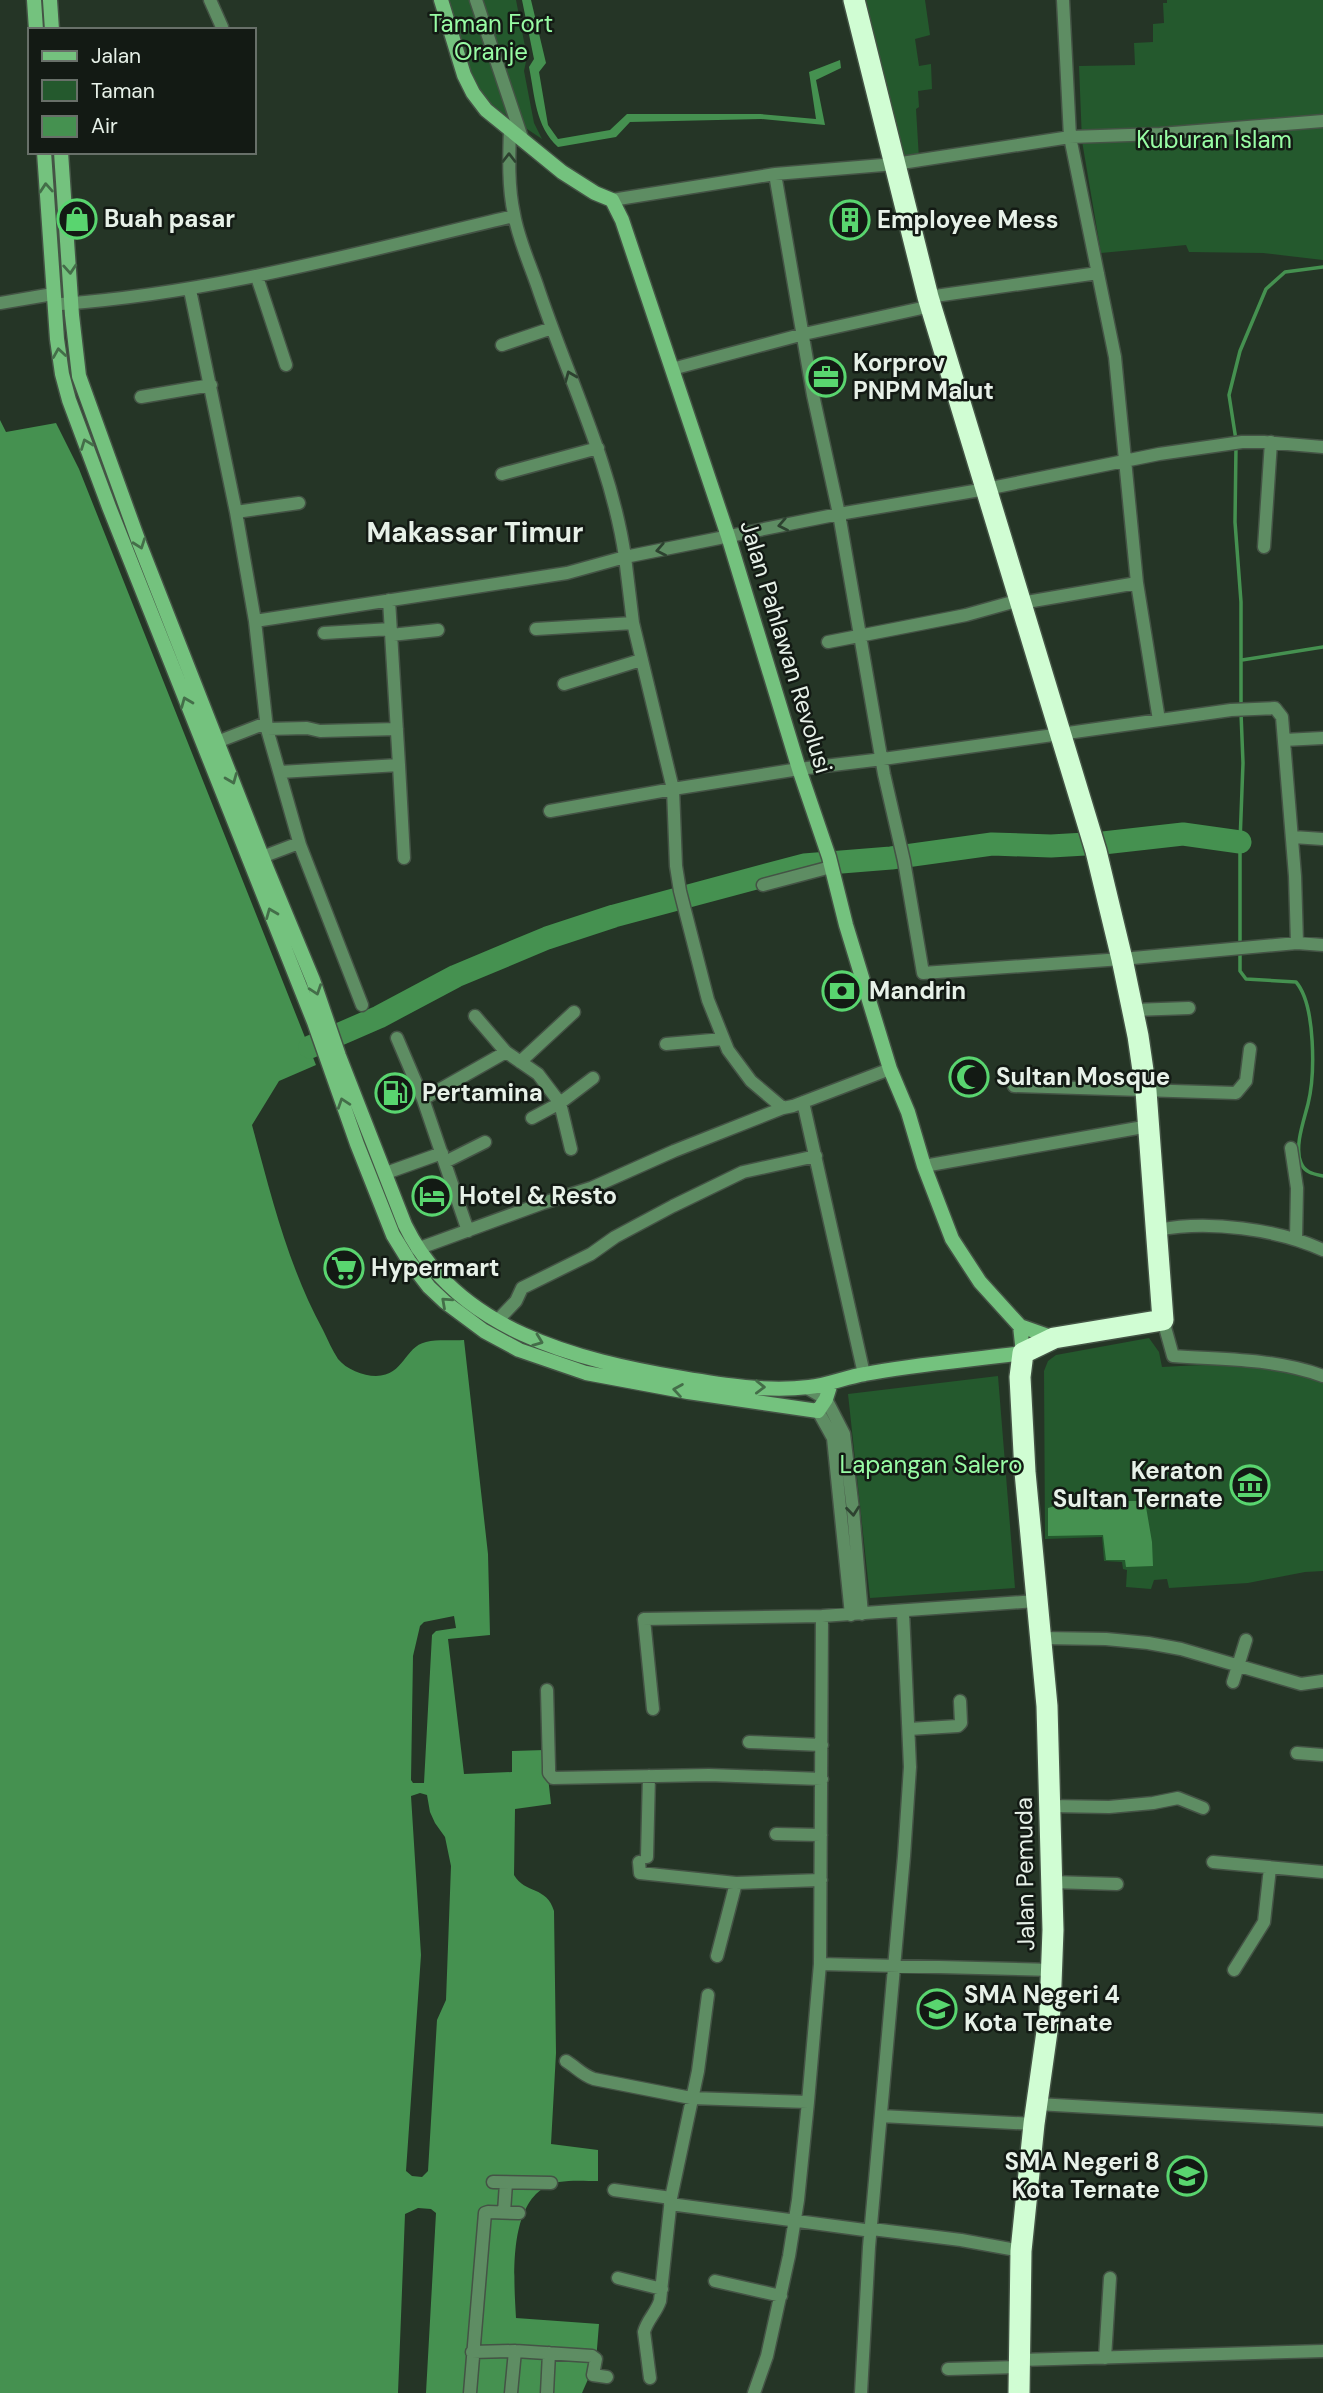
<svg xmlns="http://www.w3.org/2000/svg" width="1323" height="2393" font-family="'DM Sans',sans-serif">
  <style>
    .green { fill: #24592d }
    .water { fill: #459150 }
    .pier { fill: #253526 }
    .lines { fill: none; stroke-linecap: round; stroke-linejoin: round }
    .stream { stroke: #459150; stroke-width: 3.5 }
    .river { stroke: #459150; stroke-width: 23 }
    .street-casing { stroke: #445345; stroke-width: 15 }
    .secondary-casing { stroke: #445345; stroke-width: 17 }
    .highway-casing { stroke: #445345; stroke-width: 24 }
    .street { stroke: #5e8d63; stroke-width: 12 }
    .secondary { stroke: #74c27e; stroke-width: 14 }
    .highway { stroke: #d0fdd3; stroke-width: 21 }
    .oneway { stroke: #2d4230 }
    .oneway2 { stroke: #446e49 }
    .labels { text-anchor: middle; stroke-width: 5; stroke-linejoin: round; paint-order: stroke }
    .park-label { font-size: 24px; fill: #98fca4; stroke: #131a14 }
    .poi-label { font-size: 24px; font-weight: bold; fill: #e7f1e8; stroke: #131a14; text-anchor: start }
    .street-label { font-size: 24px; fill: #e7f1e8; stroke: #131a14 }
    .quarter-label { font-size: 28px; font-weight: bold; fill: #e7f1e8; stroke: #131a14 }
  </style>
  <rect width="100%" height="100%" fill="#253526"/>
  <path class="green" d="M446,0h70l11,57 -3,14 10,52 8,16 -57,-38 -22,-45z
    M857,0h68l5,35 -15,4 4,27 12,-2 1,25 -14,2 1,16 -3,2 3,50 -17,2z
    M1167,0h156v260l-60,-7 -74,-1 -3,-7 -85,8 -19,-112 -3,-75 56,-1 -1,-22 19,-1v-18l11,-1 -1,-20h4z
    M1149,1338l10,14 3,15c51,-3 115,-7 161,16v188l-18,1 -57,11 -79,5 -2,-9 -13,1 -3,9 -25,-2 1,-17 -4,-1 -1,-7 -18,-1 -2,-24 -57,2 -1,-168 4,-10 8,-6z
    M998,1376l17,212 -145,10 -22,-204z"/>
  <path class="water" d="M522,0h9l15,63 -7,9 9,53 10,14 52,-9 17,-16h133l56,5 -7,-47 31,-12 1,8 -25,12 9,45 -64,-6 -131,3 -14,15 -58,10c-23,-21 -23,-51 -29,-80l5,-8z
    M0,420l6,12 50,-9 23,46 237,596 -37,16 -27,44c19,70 36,141 71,205 5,10 9,20 15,29 8,10 25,17 38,17 29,-1 28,-29 50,-34 12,-3 26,-1 38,-2l24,214 2,81 -42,4 16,135 48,-2v-21l33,-1 6,54 -36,5 -1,66c11,19 33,11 40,36l2,142 -5,91 47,6v31c-12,0 -27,-1 -39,1 -53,10 -45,97 -43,136l83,6 -3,37 -14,32h-582z
    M1116,1501h29l7,41 1,24 -27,1 -1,-7h-19l-3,-25 -55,1v-28l7,-2v-4z"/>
  <path class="pier" d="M454,1616l2,12 -20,3 -4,4 -8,148h-11l-2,-3 2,-124 7,-30 4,-4z
    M420,1793l7,2 3,17 5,11 10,14 6,29 -5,134 -9,20 -9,151 -6,6 -10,-1 -6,-5 15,-216 -10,-159z
    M418,2208l13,1 5,4 -10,180h-28l7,-179z"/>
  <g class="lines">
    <path class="stream" d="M1236,440l-7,-45 11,-44 26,-62 19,-17 38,-5
      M1236,447l-1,75 6,80v103
      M1242,660l81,-13
      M1241,713l2,50 -3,79v129l6,8 50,3c20,23 19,94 12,122 -4,16 -14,43 -7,59 4,10 13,11 22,13"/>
    <path class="river" d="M310,1047l69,-30 77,-41 91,-38 67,-22 190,-51 87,-7 101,-14 59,2 52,-3 80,-9 57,8"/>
    <g class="street-casing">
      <path id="street" d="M210,0l12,27
        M476,0l47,141
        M1063,0l7,137 45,220 22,226 22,137
        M510,129c-1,29 -2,58 4,85 4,24 15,48 23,71 30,91 74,177 88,272l214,-43 147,-25 173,-35 83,-12h22l59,5
        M775,174l38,221 26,119 45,260 20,87 19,112 199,-14 175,-16 26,2
        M612,200l163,-26 120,-10 175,-27 90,-3 163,-13
        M257,277l29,88
        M190,290l46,222 19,109 12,108 33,116 62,160
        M928,297l170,-24
        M0,303l53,-9
        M61,304c154,-11 303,-53 453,-88
        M502,345l50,-17
        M672,369l132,-35 127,-28
        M141,397l70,-12
        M502,474l96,-26
        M236,512l63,-9
        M1264,547l7,-105
        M1021,603l116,-20
        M255,621l312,-48 58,-16 8,66 40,166 126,-20 84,-10 348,-49 44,-2 7,9 13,159 2,67
        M536,629l97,-6
        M324,633l67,-4
        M391,635l47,-5
        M828,642l138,-27 54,-15
        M564,684l77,-24
        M267,729l40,-1 13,3 77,-2
        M1284,740l39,-2
        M217,742l49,-19
        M399,765l5,93
        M280,772l119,-7 -10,-165
        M550,811l123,-22 3,77 4,25 28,109 20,50 23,31 32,27 10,-2 97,-37
        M1293,837l30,2
        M262,857l37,-14
        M763,885l68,-18
        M1133,1010l56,-2
        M475,1016l31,36
        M397,1038l26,61 45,132
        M666,1044l57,-5
        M520,1062l54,-50
        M1014,1086l222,7 10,-12 4,-32
        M423,1099l83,-47 32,22 22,29 11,46
        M803,1102l61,272
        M532,1118l28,-15 33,-25
        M1291,1148l6,40 -1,51
        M445,1162l40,-20
        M924,1166l225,-40
        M386,1173l56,-20
        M1158,1230c50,-10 119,-1 165,20
        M417,1249l126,-46 48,-15 83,-37 109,-43
        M1163,1320l10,36c51,4 101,2 150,20
        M497,1321l19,-20 6,-13 69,-34 24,-17 58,-31 70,-34 73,-16
        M807,1388l19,11 18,35 9,76 9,104
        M818,1411l15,27 18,177
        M1041,1638l65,1 42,4 33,6 120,35 21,-3
        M1233,1682l13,-42
        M547,1690l2,77v6l4,5 156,-3 113,4
        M653,1709l-9,-90 178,-3 214,-15
        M909,1729l49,-3 3,-3 -1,-22
        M749,1742l73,3
        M1297,1753l26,2
        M1051,1806l58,1 44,-4 25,-5 25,10
        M776,1834l45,1
        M647,1857l2,-81
        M639,1862l1,11 96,10
        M1213,1862l110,10
        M1052,1882l65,2
        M717,1956l19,-73 85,-3
        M820,1964l233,6
        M1234,1970l30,-48 6,-54
        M566,2061c10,6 16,14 28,18l97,19 117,4
        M1037,2104l286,16
        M881,2116l153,8
        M493,2182l58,1
        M614,2190l57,8
        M670,2204l202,27
        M504,2212l2,-29
        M872,2229l89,11 60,11
        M618,2278l44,11
        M715,2281l66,15
        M472,2352l43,-1 77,5 4,3 -3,16 14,2
        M1105,2358l5,-80
        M1020,2360l303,-9
        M948,2369l72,-2
        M650,2378l-6,-46c3,-12 12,-19 16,-31l11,-103 27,-127 10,-76
        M470,2393l15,-180 3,-1 31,1
        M511,2393l4,-42
        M547,2393l2,-40
        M754,2393l13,-37 22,-100 9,-56 10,-98 12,-138 2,-348
        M861,2393l8,-146 35,-391 6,-89 -7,-155"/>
    </g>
    <g class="secondary-casing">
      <path id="secondary" d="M34,0l2,30
        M50,0l2,30
        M44,152l13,187 5,35 7,26 40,107 205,515 43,122 36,91 16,26 20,26 16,15 39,29 35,19 67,23 102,19 130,19 8,-12 5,-16
        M61,152l11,163 7,61 61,169 127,324 46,111 26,76 66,169c51,105 171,135 277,153 41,7 85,14 127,9 19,-2 37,-10 56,-13 52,-10 106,-14 158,-21l-3,-27 -40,-44 -28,-43 -28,-73 -16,-54 -18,-43 -44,-144 -17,-68 -30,-88 -71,-233 -106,-316 -10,-20 -17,-7 -33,-21 -76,-62 -13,-17 -9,-18 -23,-75
        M1020,1326l34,12"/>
    </g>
    <g class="highway-casing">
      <path id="highway" d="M854,0l74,297 168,554 26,108 16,77 8,55 17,229 -109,18 -31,15 -3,24 5,95 22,234 6,224 -3,80 -16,114 -13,127 -2,142"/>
    </g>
    <use href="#street" class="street"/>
    <use href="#secondary" class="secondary"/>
    <use href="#highway" class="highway"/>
  </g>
  <defs><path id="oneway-chevron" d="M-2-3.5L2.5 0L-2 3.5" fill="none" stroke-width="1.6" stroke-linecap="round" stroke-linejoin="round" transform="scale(1.75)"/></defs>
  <g class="oneway">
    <use href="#oneway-chevron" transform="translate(509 158) rotate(-90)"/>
    <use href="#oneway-chevron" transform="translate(570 376) rotate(-112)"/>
    <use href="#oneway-chevron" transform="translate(783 525) rotate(169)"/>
    <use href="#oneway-chevron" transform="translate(661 550) rotate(169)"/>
    <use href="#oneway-chevron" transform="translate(853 1511) rotate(84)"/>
  </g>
  <g class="oneway2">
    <use href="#oneway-chevron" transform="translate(46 188) rotate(-94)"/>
    <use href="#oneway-chevron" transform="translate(70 269) rotate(86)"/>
    <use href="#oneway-chevron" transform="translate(59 353) rotate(-99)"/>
    <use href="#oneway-chevron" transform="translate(86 444) rotate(-111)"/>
    <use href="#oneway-chevron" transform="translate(140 544) rotate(70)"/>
    <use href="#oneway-chevron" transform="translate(186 702) rotate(-112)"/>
    <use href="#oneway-chevron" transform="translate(232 779) rotate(68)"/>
    <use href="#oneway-chevron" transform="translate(271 913) rotate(-112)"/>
    <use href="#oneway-chevron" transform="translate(316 990) rotate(71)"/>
    <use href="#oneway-chevron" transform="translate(343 1103) rotate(-109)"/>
    <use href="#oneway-chevron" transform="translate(446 1302) rotate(-138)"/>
    <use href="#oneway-chevron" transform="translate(538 1341) rotate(21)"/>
    <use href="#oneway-chevron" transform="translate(760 1387) rotate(1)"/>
    <use href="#oneway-chevron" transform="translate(678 1390) rotate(-171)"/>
  </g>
  <defs>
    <g id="shop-ring" transform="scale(2.0125)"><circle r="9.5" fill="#131a14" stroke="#59d56f" stroke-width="1.5"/><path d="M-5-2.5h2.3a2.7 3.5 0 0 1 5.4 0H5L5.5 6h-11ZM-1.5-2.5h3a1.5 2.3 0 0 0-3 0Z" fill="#59d56f"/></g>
    <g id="building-ring" transform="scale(2.0125)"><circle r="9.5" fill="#131a14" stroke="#59d56f" stroke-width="1.5"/><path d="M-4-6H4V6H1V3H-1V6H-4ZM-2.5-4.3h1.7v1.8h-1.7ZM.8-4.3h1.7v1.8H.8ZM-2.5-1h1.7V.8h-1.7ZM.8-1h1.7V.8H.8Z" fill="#59d56f"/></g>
    <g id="office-ring" transform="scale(2.0125)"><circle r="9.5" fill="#131a14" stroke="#59d56f" stroke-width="1.5"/><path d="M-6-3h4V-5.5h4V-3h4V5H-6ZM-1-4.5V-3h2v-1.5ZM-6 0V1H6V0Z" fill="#59d56f"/></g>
    <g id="bank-ring" transform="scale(2.0125)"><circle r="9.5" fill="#131a14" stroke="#59d56f" stroke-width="1.5"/><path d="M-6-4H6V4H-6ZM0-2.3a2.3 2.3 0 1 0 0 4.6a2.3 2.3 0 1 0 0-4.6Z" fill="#59d56f"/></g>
    <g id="mosque-ring" transform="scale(2.0125)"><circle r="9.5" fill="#131a14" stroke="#59d56f" stroke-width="1.5"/><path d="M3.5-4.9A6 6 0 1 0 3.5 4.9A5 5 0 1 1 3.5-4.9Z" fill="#59d56f"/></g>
    <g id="fuel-ring" transform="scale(2.0125)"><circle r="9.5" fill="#131a14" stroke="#59d56f" stroke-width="1.5"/><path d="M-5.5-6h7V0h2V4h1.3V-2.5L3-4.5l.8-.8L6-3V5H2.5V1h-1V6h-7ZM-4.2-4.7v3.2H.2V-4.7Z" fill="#59d56f"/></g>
    <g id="hotel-ring" transform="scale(2.0125)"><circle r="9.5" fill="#131a14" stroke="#59d56f" stroke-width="1.5"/><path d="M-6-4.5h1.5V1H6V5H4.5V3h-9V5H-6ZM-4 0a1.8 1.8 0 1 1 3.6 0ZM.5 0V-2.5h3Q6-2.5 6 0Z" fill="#59d56f"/></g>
    <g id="supermarket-ring" transform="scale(2.0125)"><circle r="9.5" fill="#131a14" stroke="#59d56f" stroke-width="1.5"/><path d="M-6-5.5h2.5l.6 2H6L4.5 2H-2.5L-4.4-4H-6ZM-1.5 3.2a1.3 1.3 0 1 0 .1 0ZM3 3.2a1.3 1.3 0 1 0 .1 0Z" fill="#59d56f"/></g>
    <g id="museum-ring" transform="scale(2.0125)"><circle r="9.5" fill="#131a14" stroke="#59d56f" stroke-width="1.5"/><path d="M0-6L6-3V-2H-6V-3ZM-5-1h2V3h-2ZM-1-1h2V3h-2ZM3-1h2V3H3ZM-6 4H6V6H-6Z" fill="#59d56f"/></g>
    <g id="school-ring" transform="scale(2.0125)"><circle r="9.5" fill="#131a14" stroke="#59d56f" stroke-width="1.5"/><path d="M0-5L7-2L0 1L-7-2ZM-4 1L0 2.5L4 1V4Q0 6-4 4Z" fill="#59d56f"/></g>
  </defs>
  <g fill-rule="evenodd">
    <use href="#shop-ring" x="77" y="219"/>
    <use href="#building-ring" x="850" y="220"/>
    <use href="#office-ring" x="826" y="377"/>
    <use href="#bank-ring" x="842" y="991"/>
    <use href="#mosque-ring" x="969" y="1077"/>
    <use href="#fuel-ring" x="395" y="1093"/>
    <use href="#hotel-ring" x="432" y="1196"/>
    <use href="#supermarket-ring" x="344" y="1268"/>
    <use href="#museum-ring" x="1250" y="1485"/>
    <use href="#school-ring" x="937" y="2009"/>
    <use href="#school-ring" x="1187" y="2176"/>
  </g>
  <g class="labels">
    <g class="park-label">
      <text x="491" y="32">Taman Fort<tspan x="491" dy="28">Oranje</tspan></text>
      <text x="1214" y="148">Kuburan Islam</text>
      <text x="931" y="1473">Lapangan Salero</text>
    </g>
    <g class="poi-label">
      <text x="104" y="227">Buah pasar</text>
      <text x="877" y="228">Employee Mess</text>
      <text x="853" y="371">Korprov<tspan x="853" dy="28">PNPM Malut</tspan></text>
      <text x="869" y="999">Mandrin</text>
      <text x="996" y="1085">Sultan Mosque</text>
      <text x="422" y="1101">Pertamina</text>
      <text x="459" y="1204">Hotel &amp; Resto</text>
      <text x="371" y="1276">Hypermart</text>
      <text x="1223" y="1479" text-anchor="end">Keraton<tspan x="1223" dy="28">Sultan Ternate</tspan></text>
      <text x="964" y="2003">SMA Negeri 4<tspan x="964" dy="28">Kota Ternate</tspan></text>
      <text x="1160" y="2170" text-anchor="end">SMA Negeri 8<tspan x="1160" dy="28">Kota Ternate</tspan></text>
    </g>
    <g class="street-label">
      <text transform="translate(786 647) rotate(73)" y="8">Jalan Pahlawan Revolusi</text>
      <text transform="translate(1025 1874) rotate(-91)" y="8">Jalan Pemuda</text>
    </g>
    <g class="quarter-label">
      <text x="475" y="542">Makassar Timur</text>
    </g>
  </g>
  <rect x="28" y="28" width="228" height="126" fill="#131a14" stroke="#687069" stroke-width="2"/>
  <rect x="42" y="51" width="35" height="10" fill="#74c27e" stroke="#687069" stroke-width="2"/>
  <text x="91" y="63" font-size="21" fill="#e7f1e8">Jalan</text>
  <rect x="42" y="80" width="35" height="21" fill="#24592d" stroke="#687069" stroke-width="2"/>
  <text x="91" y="98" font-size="21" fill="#e7f1e8">Taman</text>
  <rect x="42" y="116" width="35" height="21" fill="#459150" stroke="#687069" stroke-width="2"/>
  <text x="91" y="133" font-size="21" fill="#e7f1e8">Air</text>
</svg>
